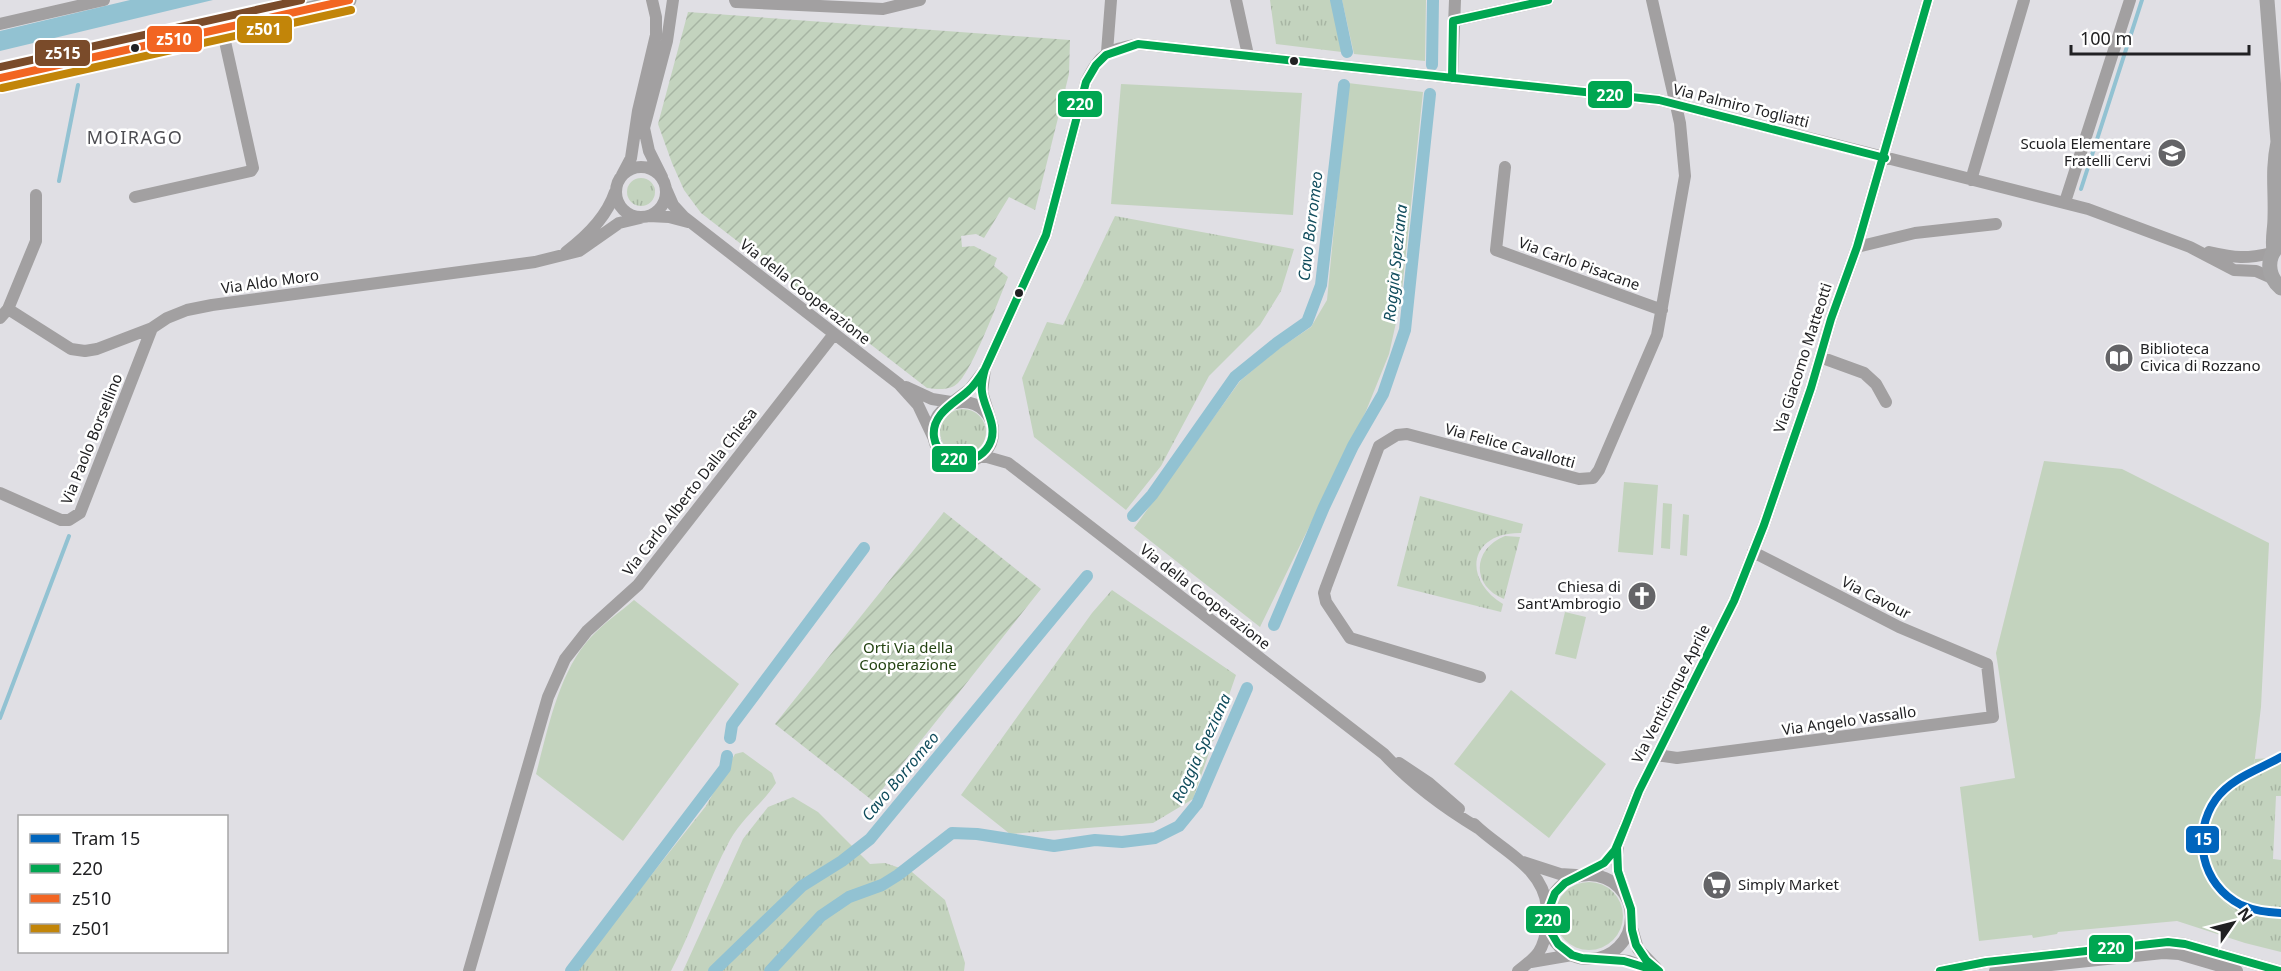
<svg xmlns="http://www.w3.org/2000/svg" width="2281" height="971" font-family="'Noto Sans',sans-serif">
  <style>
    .grass { fill: url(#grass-tufts) }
    .park { fill: #c3d3be }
    .garden { fill: url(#garden-furrows) }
    .water { fill: #92c2d2 }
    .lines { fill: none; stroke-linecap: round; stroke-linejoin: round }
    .stream { stroke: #92c2d2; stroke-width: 4 }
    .canal { stroke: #92c2d2; stroke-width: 12 }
    .minor { stroke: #a2a0a1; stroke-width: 12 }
    .major { stroke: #a4a3a4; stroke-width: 15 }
    .bus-1-casing { stroke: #fff; stroke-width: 12 }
    .bus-2-casing { stroke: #fff; stroke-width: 12 }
    .bus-3-casing { stroke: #fff; stroke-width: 12 }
    .bus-4-casing { stroke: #fff; stroke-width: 12 }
    .bus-1 { stroke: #00a651; stroke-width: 8 }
    .bus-2 { stroke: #f26522; stroke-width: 8 }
    .bus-3 { stroke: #c28509; stroke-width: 8 }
    .bus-4 { stroke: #7a4b2a; stroke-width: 8 }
    .tram-1-casing { stroke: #fff; stroke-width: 12 }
    .tram-1 { stroke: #0065bd; stroke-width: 8 }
    .bus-dot { fill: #212123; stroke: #fff; stroke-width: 2 }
    .labels { text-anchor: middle; stroke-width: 5; stroke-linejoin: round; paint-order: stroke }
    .street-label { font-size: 15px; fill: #212123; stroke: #fff }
    .poi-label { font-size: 15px; fill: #212123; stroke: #fff; text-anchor: end }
    .park-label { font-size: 15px; fill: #224210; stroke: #fff }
    .water-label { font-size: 16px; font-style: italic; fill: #114d5d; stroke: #fff }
    .quarter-label { font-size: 18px; letter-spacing: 1.5px; fill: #4c4c51; stroke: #fff }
    .line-badge { stroke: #fff; stroke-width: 2 }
    .badge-label { font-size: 16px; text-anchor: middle; font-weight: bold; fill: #fff }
  </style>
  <defs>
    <pattern id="grass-tufts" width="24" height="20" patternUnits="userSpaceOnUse" patternTransform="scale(1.5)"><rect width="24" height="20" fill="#c3d3be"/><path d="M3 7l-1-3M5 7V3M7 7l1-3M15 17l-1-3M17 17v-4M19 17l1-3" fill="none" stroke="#a7b5a3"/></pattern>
    <pattern id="garden-furrows" width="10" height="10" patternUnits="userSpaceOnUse" patternTransform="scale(1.5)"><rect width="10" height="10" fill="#c3d3be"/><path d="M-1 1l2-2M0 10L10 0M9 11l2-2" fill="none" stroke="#a7b5a3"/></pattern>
  </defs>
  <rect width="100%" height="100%" fill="#e0dfe4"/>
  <path class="grass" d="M1270,0h62l10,52 -66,-8z
    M627 192a14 14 0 1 1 28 0a14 14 0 1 1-28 0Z
    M1115,216l179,33 -13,42 -21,34 -51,51 -48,90 -35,44 -92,-73 -12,-59 25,-56 16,3z
    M940 432a23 23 0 1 1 46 0a23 23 0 1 1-46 0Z
    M1420,496l103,28 -2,9c-51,-1 -60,45 -18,71l-2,8 -104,-26z
    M1505,536l15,1 -16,62c-33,-13 -32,-50 1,-63z
    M1112,590l124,85 -43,124 -40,24 -143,11 -49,-39 131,-182z
    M2281,751v45h-5l-3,63 8,1v92l-36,-9v-26c-45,-22 -62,-80 -31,-121 10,-13 26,-21 40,-30l1,-7 16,-1z
    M743,752l29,21 4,10c-13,20 -34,35 -46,57 -23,42 -37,89 -59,131h-96l131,-165 29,-52z
    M793,797l25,15 52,52 15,-1 27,9 33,28 20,63 -1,8h-281l60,-132 25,-32z
    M1555 916a34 34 0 1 1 68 0a34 34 0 1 1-68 0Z"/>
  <path class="park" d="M1342,0h84l-1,61 -71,-7z
    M1348,83l75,9 -22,208 -12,54 -23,57 -106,216 -126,-99 106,-147 34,-29 37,-25 16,-27z
    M1121,84l181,9 -9,122 -182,-11z
    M2044,461l78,8 147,74 -8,164 -7,59c-14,9 -30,17 -40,30 -31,41 -14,99 31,121v26l-68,-22 -119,11 -1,2 -24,4 -1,-3 -53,6 -19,-154 55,-9 -19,-125z
    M1624,482l34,3 -5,70 -35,-3z
    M1663,503l9,1 -2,45 -9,-1z
    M1683,514l6,1 -2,41 -7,-1z
    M634,600l105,84 -116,157 -87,-67c12,-45 23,-103 55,-137 13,-14 29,-25 43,-37z
    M1565,612l21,5 -10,42 -21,-5z
    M1511,690l95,74 -57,74 -95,-74z"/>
  <path class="garden" d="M688,12l382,28 -1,34 -34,136 -26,-13 -25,41 -8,-4 -15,2 1,11 12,-1 23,12 -3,8 14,11c-9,22 -35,92 -50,106 -8,8 -21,6 -31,5l-226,-175 -17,-23 -12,-27 -14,-39z
    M944,512l97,77 -168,212 -98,-77z"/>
  <path class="water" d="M130,0h83l-213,51v-20z"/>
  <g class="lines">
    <path class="stream" d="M59,181l19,-96
      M2081,189l61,-189
      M0,718l69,-182"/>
    <path class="canal" d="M1336,0l11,52
      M1432,65l1,-65
      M1133,516l19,-21 83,-118 42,-34 30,-21 14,-37 23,-200
      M1274,625l50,-118 29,-61 30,-52 22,-64 25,-236
      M730,738l2,-13 132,-177
      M571,971l154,-203 2,-12
      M714,971l88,-85 40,-25 28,-22 217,-263
      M770,971l51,-55 28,-19 33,-12 16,-10 54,-42 25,1 77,12 41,-6 27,2 33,-4 24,-12 18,-22 50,-116"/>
    <path class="minor" d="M735,0l1,2 147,7 37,-9
      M1236,0l12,55
      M1453,21l95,-21
      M0,24l104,-24
      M1107,52l4,-52
      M1452,78l3,-78
      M616 192a25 25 0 1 1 50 0a25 25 0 1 1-50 0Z
      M1505,167l-9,83 166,60
      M622,175l9,-17 7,-47 18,-76v-18l-4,-17
      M662,177l-13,-26 -5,-23 23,-87 6,-41
      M1971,180l53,-180
      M666,189l7,16 11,12 215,167 19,21 18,38
      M135,197l116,-26 2,-3 -31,-140
      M2065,202l65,-202
      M649,216l20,1 19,5
      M1857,247l58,-14 81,-9
      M566,252c20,-15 41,-36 49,-60
      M2209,252c27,6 36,7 63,1
      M8,309l63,40 14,2 12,-2 55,-21 15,-10 20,-8 25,-5 323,-43 44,-11 40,-28 21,-5
      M0,318l8,-9 28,-68v-46
      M1820,357l44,16 12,11 10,18
      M906,387l26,12 25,4
      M933 432a30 30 0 1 1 60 0a30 30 0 1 1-60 0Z
      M950,404l20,-15 13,-17
      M991,421l-9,-29 3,-23 61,-134 40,-153c15,-29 20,-31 52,-38l521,56 429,109 102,38 44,23 22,1 16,7
      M979,457h8l21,6 376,291c28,30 59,53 94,74
      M0,493l61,27h8l11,-7 72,-185
      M1480,677l-130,-39 -24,-36 -2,-9 2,-6 53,-141 18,-11 10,-1 172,45 14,-1 6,-8 58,-135 28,-159 -5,-53 -28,-123
      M1657,755l20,3 316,-41 -6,-53 -88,-37 -146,-75
      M1399,763l30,20 30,26
      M1474,824c26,26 69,42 73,83
      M1523,862l37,12 16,1
      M1585,874l19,-11 13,-14
      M1547 917a42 42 0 1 1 84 0a42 42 0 1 1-84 0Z
      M1625,893l-7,-22 -1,-16 1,-11 21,-53 95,-190 30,-76 47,-137 20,-69 26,-72 71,-247
      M1631,925l7,24 18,19
      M1603,958l25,3 29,10
      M1531,962l41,-7
      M469,971l79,-274 17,-38 22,-28 51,-46 196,-251
      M1518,971c20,-15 26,-21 29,-46
      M1940,971l46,-9 182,-20 17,2 95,27
      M1995,971l168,-18 16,1 58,17"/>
    <path class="major" d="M2267,0l11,142 3,11
      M0,78l349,-78
      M2281,244c-16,12 -14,32 0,44
      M2274,251c-2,-12 1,-22 1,-33 1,-29 -3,-46 3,-76"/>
    <g class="bus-1-casing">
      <path id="bus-1" d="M1452,78l1,-57 95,-21
        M985,369c-2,7 -4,15 -3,23 2,16 15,32 9,49 -10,27 -52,26 -57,-4 -3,-23 21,-34 34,-46 7,-6 12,-14 17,-22z
        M985,369l61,-134 40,-153 10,-17 10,-10 32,-11 521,56 226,58
        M1626,824l-11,26 -11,13 -39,20 -10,10 -8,21 2,15 9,15 14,11 10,3 42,3 33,10
        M1659,971l-13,-11 -10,-15 -4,-15 -1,-21 -13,-38 -1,-24 22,-56 95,-190 30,-76 47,-137 20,-69 26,-72 71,-247
        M1940,971l46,-9 182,-20 17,2 95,27"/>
    </g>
    <g class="bus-2-casing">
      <path id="bus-2" d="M0,78l349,-78"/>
    </g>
    <g class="bus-3-casing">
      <path id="bus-3" d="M2,88l349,-78"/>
    </g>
    <g class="bus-4-casing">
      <path id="bus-4" d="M0,67l301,-67"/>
    </g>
    <use href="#bus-1" class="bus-1"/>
    <use href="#bus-2" class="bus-2"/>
    <use href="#bus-3" class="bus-3"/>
    <use href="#bus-4" class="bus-4"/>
    <g class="tram-1-casing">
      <path id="tram-1" d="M2281,757c-21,12 -50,21 -65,42 -25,35 -15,86 25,106 13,6 26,7 40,8"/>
    </g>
    <use href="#tram-1" class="tram-1"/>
  </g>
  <defs>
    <g id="school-disc" transform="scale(1.5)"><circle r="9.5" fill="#646467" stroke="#fff"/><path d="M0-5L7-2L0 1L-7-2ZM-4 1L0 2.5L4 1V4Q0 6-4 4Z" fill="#fff"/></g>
    <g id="library-disc" transform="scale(1.5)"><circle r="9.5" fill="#646467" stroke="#fff"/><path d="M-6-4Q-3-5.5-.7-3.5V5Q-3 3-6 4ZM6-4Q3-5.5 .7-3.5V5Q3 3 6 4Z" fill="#fff"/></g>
    <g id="church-disc" transform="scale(1.5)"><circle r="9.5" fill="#646467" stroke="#fff"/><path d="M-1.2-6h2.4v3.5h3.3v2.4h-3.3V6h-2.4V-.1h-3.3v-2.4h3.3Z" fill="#fff"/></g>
    <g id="supermarket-disc" transform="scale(1.5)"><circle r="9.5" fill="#646467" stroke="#fff"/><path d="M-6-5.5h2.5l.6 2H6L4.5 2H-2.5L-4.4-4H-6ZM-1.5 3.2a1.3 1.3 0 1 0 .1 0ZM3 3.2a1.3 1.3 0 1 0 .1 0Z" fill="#fff"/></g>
  </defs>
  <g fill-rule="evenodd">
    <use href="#school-disc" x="2172" y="153"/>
    <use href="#library-disc" x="2119" y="358"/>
    <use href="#church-disc" x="1642" y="596"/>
    <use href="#supermarket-disc" x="1717" y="885"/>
  </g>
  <g class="bus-dot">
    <circle cx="135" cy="48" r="5"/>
    <circle cx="1294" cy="61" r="5"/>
    <circle cx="1019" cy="293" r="5"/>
  </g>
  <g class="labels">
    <g class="street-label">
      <text transform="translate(1741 106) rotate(14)" y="5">Via Palmiro Togliatti</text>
      <text transform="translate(1579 264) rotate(20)" y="5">Via Carlo Pisacane</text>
      <text transform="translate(270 282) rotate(-8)" y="5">Via Aldo Moro</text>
      <text transform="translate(805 292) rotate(38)" y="5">Via della Cooperazione</text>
      <text transform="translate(1803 358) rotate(-72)" y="5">Via Giacomo Matteotti</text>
      <text transform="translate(92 439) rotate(-68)" y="5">Via Paolo Borsellino</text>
      <text transform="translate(1510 446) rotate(15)" y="5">Via Felice Cavallotti</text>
      <text transform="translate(690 492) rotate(-52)" y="5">Via Carlo Alberto Dalla Chiesa</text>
      <text transform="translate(1205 597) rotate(38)" y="5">Via della Cooperazione</text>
      <text transform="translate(1876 598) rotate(27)" y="5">Via Cavour</text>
      <text transform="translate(1671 694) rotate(-63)" y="5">Via Venticinque Aprile</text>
      <text transform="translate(1849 721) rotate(-8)" y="5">Via Angelo Vassallo</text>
    </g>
    <g class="poi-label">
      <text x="2151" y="149">Scuola Elementare<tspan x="2151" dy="17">Fratelli Cervi</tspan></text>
      <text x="2140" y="354" text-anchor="start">Biblioteca<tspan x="2140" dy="17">Civica di Rozzano</tspan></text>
      <text x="1621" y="592">Chiesa di<tspan x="1621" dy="17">Sant'Ambrogio</tspan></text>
      <text x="1738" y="890" text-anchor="start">Simply Market</text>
    </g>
    <g class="park-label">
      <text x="908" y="653">Orti Via della<tspan x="908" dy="17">Cooperazione</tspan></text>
    </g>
    <g class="water-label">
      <text transform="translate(1310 226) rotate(-83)" y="6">Cavo Borromeo</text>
      <text transform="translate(1395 263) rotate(-84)" y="6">Roggia Speziana</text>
      <text transform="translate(1201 748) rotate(-65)" y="6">Roggia Speziana</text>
      <text transform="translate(900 776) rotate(-50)" y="6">Cavo Borromeo</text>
    </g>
    <g class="quarter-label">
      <text x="135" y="144">MOIRAGO</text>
    </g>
  </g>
  <g class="line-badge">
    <rect x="236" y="15" width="57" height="29" rx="6" fill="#c28509"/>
    <rect x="146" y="25" width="57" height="28" rx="6" fill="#f26522"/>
    <rect x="34" y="39" width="57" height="28" rx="6" fill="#7a4b2a"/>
    <rect x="1587" y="80" width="46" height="29" rx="6" fill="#00a651"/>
    <rect x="1057" y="90" width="46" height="28" rx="6" fill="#00a651"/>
    <rect x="931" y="445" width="46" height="28" rx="6" fill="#00a651"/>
    <rect x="2185" y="825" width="35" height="29" rx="6" fill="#0065bd"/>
    <rect x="1525" y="905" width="46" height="29" rx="6" fill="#00a651"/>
    <rect x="2088" y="934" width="46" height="29" rx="6" fill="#00a651"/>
  </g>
  <g class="badge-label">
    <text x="264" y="35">z501</text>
    <text x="174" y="45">z510</text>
    <text x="63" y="59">z515</text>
    <text x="1610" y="101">220</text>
    <text x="1080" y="110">220</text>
    <text x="954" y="465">220</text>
    <text x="2203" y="845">15</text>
    <text x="1548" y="926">220</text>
    <text x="2111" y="954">220</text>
  </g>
  <rect x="18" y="815" width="210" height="138" fill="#ffffff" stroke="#a6a6a7" stroke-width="1.5"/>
  <rect x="30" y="834" width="30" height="9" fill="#0065bd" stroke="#a6a6a7" stroke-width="1.5"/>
  <text x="72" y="845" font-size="18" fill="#212123">Tram 15</text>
  <rect x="30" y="864" width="30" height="9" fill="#00a651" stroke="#a6a6a7" stroke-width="1.5"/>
  <text x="72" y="875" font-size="18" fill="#212123">220</text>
  <rect x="30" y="894" width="30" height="9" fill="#f26522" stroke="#a6a6a7" stroke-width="1.5"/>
  <text x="72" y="905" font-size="18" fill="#212123">z510</text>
  <rect x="30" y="924" width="30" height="9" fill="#c28509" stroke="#a6a6a7" stroke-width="1.5"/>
  <text x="72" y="935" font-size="18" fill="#212123">z501</text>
  <g transform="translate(2233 923) rotate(55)" stroke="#ffffff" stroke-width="4.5" paint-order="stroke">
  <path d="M0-4.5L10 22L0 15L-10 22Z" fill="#212123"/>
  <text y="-9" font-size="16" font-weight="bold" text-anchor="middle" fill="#212123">N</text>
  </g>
  <path d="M2071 45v9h178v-9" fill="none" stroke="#212123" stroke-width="3"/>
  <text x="2080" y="45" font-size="18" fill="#212123" stroke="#ffffff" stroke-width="4.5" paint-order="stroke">100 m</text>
</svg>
